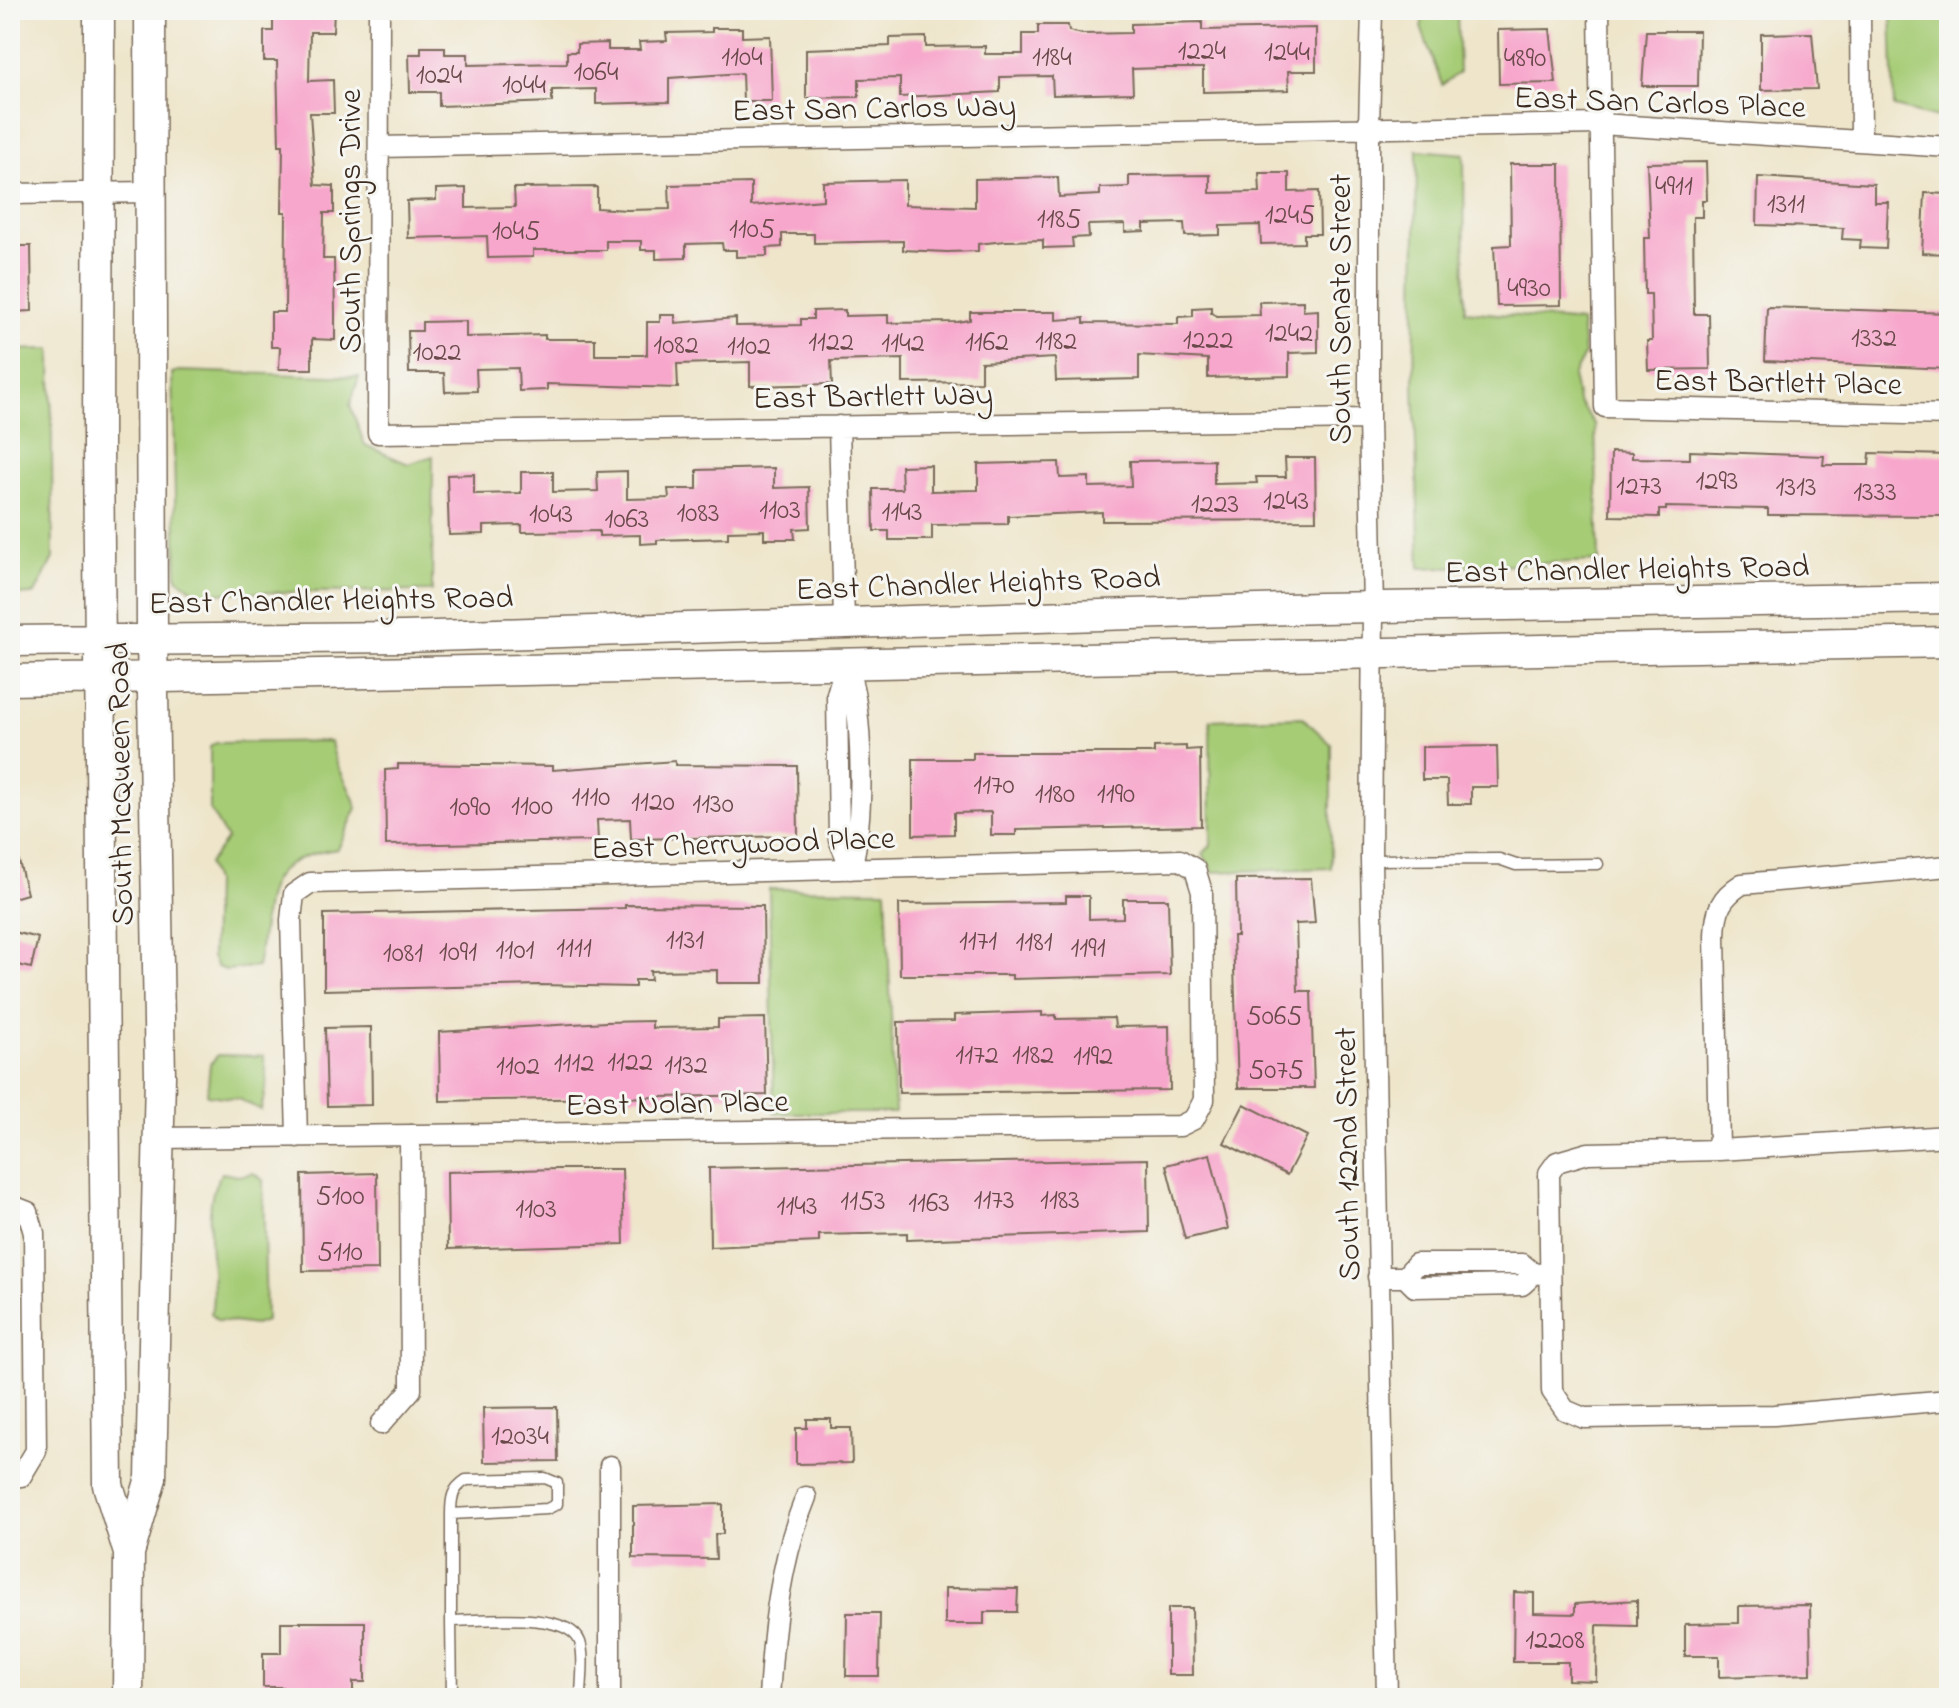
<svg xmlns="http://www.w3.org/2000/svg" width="1959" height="1708" font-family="'Indie Flower',sans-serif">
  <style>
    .green { fill: #a6cc76; stroke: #707b4a; stroke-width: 2 }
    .building { fill: #f7a7cc }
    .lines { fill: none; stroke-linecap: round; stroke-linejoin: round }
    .lane-casing { stroke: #7a6b5a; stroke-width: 13 }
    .street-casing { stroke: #7a6b5a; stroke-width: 23 }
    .secondary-casing { stroke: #7a6b5a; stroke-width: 33 }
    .lane { stroke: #fff; stroke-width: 10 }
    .street { stroke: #fff; stroke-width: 20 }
    .secondary { stroke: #fff; stroke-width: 30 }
    .labels { text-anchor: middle; stroke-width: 6; stroke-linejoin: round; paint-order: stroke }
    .number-label { font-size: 28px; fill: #6a494a }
    .street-label { font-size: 32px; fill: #3b2a1e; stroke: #f6f6f2 }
  </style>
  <rect width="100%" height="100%" fill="#f6f6f2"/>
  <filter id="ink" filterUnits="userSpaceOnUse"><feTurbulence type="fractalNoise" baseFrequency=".0125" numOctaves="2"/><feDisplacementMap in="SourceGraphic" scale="16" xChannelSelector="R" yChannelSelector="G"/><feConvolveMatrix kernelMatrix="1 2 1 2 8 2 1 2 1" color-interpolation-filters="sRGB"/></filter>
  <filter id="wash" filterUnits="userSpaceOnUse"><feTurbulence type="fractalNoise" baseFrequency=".006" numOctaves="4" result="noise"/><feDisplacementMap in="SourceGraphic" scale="32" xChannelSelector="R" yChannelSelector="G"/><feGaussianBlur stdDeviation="1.8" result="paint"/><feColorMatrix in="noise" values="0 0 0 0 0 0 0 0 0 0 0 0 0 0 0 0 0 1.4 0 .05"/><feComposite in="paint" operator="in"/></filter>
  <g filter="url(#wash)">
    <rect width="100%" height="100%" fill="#eee5ca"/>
    <path class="green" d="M1425,10h32l2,62 -17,13 -21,-58z
      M1891,10h58v111l-55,-14z
      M1417,150l47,4 1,157 116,11 3,33 -11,21 5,25 17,24 4,136 -179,7 -6,-184z
      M51,349l2,209 -18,36 -25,1v-245z
      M179,371l180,6 -9,28 15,40 43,19 25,-8 -1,135 -236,2 -19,-15 -5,-205z
      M1302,717l29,27v124l-118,4 -10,-18 8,-9 -1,-125z
      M331,741c3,25 18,42 26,67l-19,41c-85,11 -68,52 -81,118l-31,3 -9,-3 -5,-10 2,-75 -6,-18 19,-25 -17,-29v-63l6,-4z
      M769,889l117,1 9,223h-121z
      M218,1055l46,1 3,26 -6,28 -22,-11 -32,-4 3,-31z
      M222,1173l17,3 14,-3 10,7 3,141 -11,4 -38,-5 -6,-7c8,-37 -14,-108 11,-140z"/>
    <g id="blocks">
      <path class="building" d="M273,10h61l-1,22h-23l-1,49 24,-1 1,33h-24l5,72 19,1v27h-10l-1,46h11l1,54v27l-23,-1v30h-33l1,-22h-9v-35h14l1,-100h-4l1,-67h-4l-2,-84h-13v-30h9z
        M1202,22v8l114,-2v43h-28l1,19 -86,2v-24h-41l-30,1 1,24 -80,2 -1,-19 -52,1v15l-100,5v-19l-41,1v18l-53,1v-49l84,-3v-8l36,-1v10l59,-1v8h38v-20h15v-9h30l1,6 13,3 49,-1v-9z
        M712,28h30v9l28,-1 2,65h-29l-1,-28 -73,5v24l-73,2v-15l-44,1v12l-113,4v-14h-29l-1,-38h12v-7h24v7h23v11l99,-2v-11h10v-8l31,-1v7h32l-1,-8 28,-1 -1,-8 46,-1z
        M1550,29l6,54 -57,1 -1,-54z
        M1646,31h53l-1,55h-56z
        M1812,33l5,56 -56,1v-56z
        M1706,162l1,38h-5v17h-9l1,97h15l1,55 -62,1 -1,-29h5l-1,-47h-6l-1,-56h6l-3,-75z
        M1510,164h50l1,141 -64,1 -3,-60 17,-1z
        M1259,173h30v19l30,-1 1,43h-16v9l-43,1 -1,-19 -40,1v9l-35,1 -1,-13 -40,1v7l-19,1v-8l-37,1 1,12 -17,1 1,9 -30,1v-8l-38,1 -27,3v7l-31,1 -44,-2v-9l-89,2v-9h-32v13l-15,1v8l-31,1v-7h-13l-1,-7 -36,1v14l-30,1v-9h-15v-9h-35v9h-73v7l-45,1 -1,-22 -79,2 -1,-37 29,-1v-11l30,-1v20l49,-1 -1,-19 83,-1v21l30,2 43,-1 -1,-24 82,-2v23l72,-6v-18l82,-2v25l70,2v-28l83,-2 1,20 41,-2v-7l29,-1v-11l81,-1v18l50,-1z
        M1758,177l116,7v18h14l-2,47 -26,-1 1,-8 -19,-1 1,-11 -86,-3z
        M1925,193l24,1v60l-27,-1z
        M10,246h21l1,65 -22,1z
        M1303,301v10l15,-1v42l-29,1v23l-81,2v-19l-69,-4v24l-83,2 -1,-23 -74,4v20l-78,1v-24l-72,2 1,23 -82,2v-24l-73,2 1,24 -131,-4v6l-28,1 -1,-23 -42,1 1,22 -32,1 -1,-19h-35l-1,-42h14v-9l44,-1v16l79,-2v4h50v16h52v-33h13v-7h15v8l61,-5v8l65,-1v-6h12v-8l32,-1v6l43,-1v8l69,-1 13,-2v-8h86v8l28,-2v5l94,1v-7l15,-1v-8l18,-1v6l6,3 43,-1 -1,-13z
        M1767,307l182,6v56l-184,-8z
        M1690,451l134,5 -1,9h46l1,-12 79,2v61l-181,-1v-6l-102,-2v3h-7v7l-49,-1 1,-64 21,1v5l58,1z
        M1285,458h30l1,62 -214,1v-9l-94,4v8l-76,1v15h-43v-9h-15l-1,-42h29l-1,-23 30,-1v26l47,-1v-26l81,-2 1,16 29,-1v10l42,-1 -1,-25 84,-1v24l43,-1 -1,-6h30z
        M774,468v20l35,-1 1,41 -16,1 1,10h-31v-9l-36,1v7l-71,2v3l-17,1v-9l-41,1v-5l-77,1v-7l-38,1v8l-35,1 -2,-60 27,-1v20l47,-1v-21h32v20l45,-1 -1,-19 30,-1v28l42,-1 -1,-9h29v-19z
        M1186,746v4l14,-1 1,77 -185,4v5h-25v-23l-37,1v21l-41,1v-76h60v-6h181v-6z
        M1497,746l1,41h-27v17h-23l-1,-24h-25v-33z
        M675,761v4l122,1 1,70 -167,3 -1,-20 -33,1 1,21 -212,4 -1,-75 13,-1v-5l155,2v4z
        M16,849l11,45 -17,5v-49z
        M1311,878l4,45 -19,1 2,67h13l3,97h-76l-5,-152h4l-1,-57z
        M1066,896h23v23l34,-1v-19h45l2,76 -158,4v-4h-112l-1,-71 167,-2z
        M625,905l138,1 1,77h-47v-13l-67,1 1,9h-16v7l-96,-2 -215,5v-76l301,-6z
        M10,931l28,7 -7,30 -21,-5z
        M1042,1012v4l14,-1v4l58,-1 1,9 54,-1 1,64 -271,3 -1,-71 56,-1v-6z
        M765,1018l2,77 -327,6 -1,-69 167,-10 46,-1v7l66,-1v-8z
        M371,1027l1,78 -45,1 -2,-78z
        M1244,1104l63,32 -20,39 -63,-32z
        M1210,1154l18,75 -43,10 -19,-74z
        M1148,1159l1,73 -242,8v-7l-88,2v7l-109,5 -1,-79z
        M558,1169h64l2,75 -176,5 -1,-77z
        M377,1173l1,97 -75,1 -1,-96z
        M557,1407l1,54 -74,1 -1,-54z
        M807,1419h24v9h20l1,35 -56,1v-36h11z
        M723,1504v30h-8l1,25 -83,-1v-52z
        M945,1588l73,1 -1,23h-33v12h-39z
        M1514,1592l20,1v20l41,1v-10l62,-4v26l-40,-1 -1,56 -28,-1v-18h-55z
        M1810,1605l1,69 -92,3v-21h-34v-32l54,-1v-17z
        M1168,1608h24l1,67h-25z
        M847,1613h33l-1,63h-33z
        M281,1622h84v60h-12v16h-71v-11h-19v-34h18z"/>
    </g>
  </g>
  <g filter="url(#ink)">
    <use href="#blocks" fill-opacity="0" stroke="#7a6b5a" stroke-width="2"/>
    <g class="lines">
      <g class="lane-casing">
        <path id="lane" d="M1371,860l128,-1 17,6 82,-1
          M451,1514l96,-5 10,-5v-21l-12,-5 -79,2c-14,9 -15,18 -15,34v107
          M452,1698l-1,-77c29,0 117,-11 129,21 5,15 1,40 1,56"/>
      </g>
      <g class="street-casing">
        <path id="street" d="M379,10l-1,423 991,-14
          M1372,10l-3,117v292l4,189 -2,252 16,838
          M1599,10l6,397 344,8
          M1860,10l1,128
          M379,147l1222,-23 348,23
          M10,194l141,-2
          M839,426l5,195
          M846,664l-9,30 2,145 12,30
          M846,664c19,47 18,155 5,205
          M1949,866l-207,18c-22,14 -26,26 -27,51l4,215 230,-14
          M159,1138l1021,-12 14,-7 10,-19 -2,-208 -7,-23 -15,-9 -870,23 -16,11 -3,26 6,217
          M1719,1150l-131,3 -31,9 -8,11 3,218 13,19 19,8 190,-3 175,-15
          M10,1205l18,7 6,21 2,218 -15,25 -11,1
          M1378,1277h27l10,10 107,-2 12,-11 15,-1
          M1405,1277l11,-13h106l12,10
          M381,1424l30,-34 -1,-255
          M610,1698v-232
          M769,1698c4,-69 11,-137 37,-201"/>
      </g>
      <g class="secondary-casing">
        <path id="secondary" d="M99,10l-1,435 10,1040 21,68
          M10,641l394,-4 916,-29 629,-10
          M10,680l1939,-38
          M128,1698l1,-145 22,-75 9,-402 -8,-438 -2,-628"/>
      </g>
      <use href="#lane" class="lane"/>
      <use href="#street" class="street"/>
      <use href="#secondary" class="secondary"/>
    </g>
  </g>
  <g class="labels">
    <g class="number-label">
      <text x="1202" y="59">1224</text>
      <text x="1287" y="60">1244</text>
      <text x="742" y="65">1104</text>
      <text x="1052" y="65">1184</text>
      <text x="1525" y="66">4890</text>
      <text x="596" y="80">1064</text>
      <text x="439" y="83">1024</text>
      <text x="524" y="93">1044</text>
      <text x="1674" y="194">4911</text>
      <text x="1786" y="212">1311</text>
      <text x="1290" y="223">1245</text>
      <text x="1059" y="227">1185</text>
      <text x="752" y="237">1105</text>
      <text x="516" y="239">1045</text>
      <text x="1529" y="296">4930</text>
      <text x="1289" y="341">1242</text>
      <text x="1874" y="346">1332</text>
      <text x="1208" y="348">1222</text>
      <text x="1056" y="349">1182</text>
      <text x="831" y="350">1122</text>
      <text x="987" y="350">1162</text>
      <text x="903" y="351">1142</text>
      <text x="676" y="353">1082</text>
      <text x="749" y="354">1102</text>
      <text x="437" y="360">1022</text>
      <text x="1717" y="489">1293</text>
      <text x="1639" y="494">1273</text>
      <text x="1796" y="495">1313</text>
      <text x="1875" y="500">1333</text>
      <text x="1286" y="509">1243</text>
      <text x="1215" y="512">1223</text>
      <text x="780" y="518">1103</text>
      <text x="902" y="520">1143</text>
      <text x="698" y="521">1083</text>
      <text x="551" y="522">1043</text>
      <text x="627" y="527">1063</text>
      <text x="994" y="793">1170</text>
      <text x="1055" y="802">1180</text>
      <text x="1116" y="802">1190</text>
      <text x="591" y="805">1110</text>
      <text x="653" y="810">1120</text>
      <text x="713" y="812">1130</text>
      <text x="532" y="814">1100</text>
      <text x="470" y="815">1090</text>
      <text x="685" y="948">1131</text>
      <text x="978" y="949">1171</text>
      <text x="1034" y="950">1181</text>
      <text x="574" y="956">1111</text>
      <text x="1088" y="956">1191</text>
      <text x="515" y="958">1101</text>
      <text x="458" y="960">1091</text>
      <text x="403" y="961">1081</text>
      <text x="1274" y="1024">5065</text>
      <text x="977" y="1063">1172</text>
      <text x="1033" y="1063">1182</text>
      <text x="1093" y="1064">1192</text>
      <text x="630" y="1070">1122</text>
      <text x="574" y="1071">1112</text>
      <text x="686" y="1073">1132</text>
      <text x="518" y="1074">1102</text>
      <text x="1276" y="1078">5075</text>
      <text x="340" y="1204">5100</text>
      <text x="994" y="1208">1173</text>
      <text x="1060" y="1208">1183</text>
      <text x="863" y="1209">1153</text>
      <text x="929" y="1211">1163</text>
      <text x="797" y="1214">1143</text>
      <text x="536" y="1217">1103</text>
      <text x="340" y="1260">5110</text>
      <text x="520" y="1444">12034</text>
      <text x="1555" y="1648">12208</text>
    </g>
    <g class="street-label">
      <text transform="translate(1660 101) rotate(2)" y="11">East San Carlos Place</text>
      <text transform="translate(874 107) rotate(-1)" y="11">East San Carlos Way</text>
      <text transform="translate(349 221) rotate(-90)" y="11">South Springs Drive</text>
      <text transform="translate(1339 309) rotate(-90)" y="11">South Senate Street</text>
      <text transform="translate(1778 381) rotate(1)" y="11">East Bartlett Place</text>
      <text transform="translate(873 395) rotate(-1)" y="11">East Bartlett Way</text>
      <text transform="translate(1627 568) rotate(-1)" y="11">East Chandler Heights Road</text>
      <text transform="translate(978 582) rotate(-2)" y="11">East Chandler Heights Road</text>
      <text transform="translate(331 599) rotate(-1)" y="11">East Chandler Heights Road</text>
      <text transform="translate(119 784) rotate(-91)" y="11">South McQueen Road</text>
      <text transform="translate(743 842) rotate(-2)" y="11">East Cherrywood Place</text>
      <text transform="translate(677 1102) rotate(-1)" y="11">East Nolan Place</text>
      <text transform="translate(1346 1154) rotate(-91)" y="11">South 122nd Street</text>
    </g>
  </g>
  <rect width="1959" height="1708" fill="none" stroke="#f6f6f2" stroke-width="40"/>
</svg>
